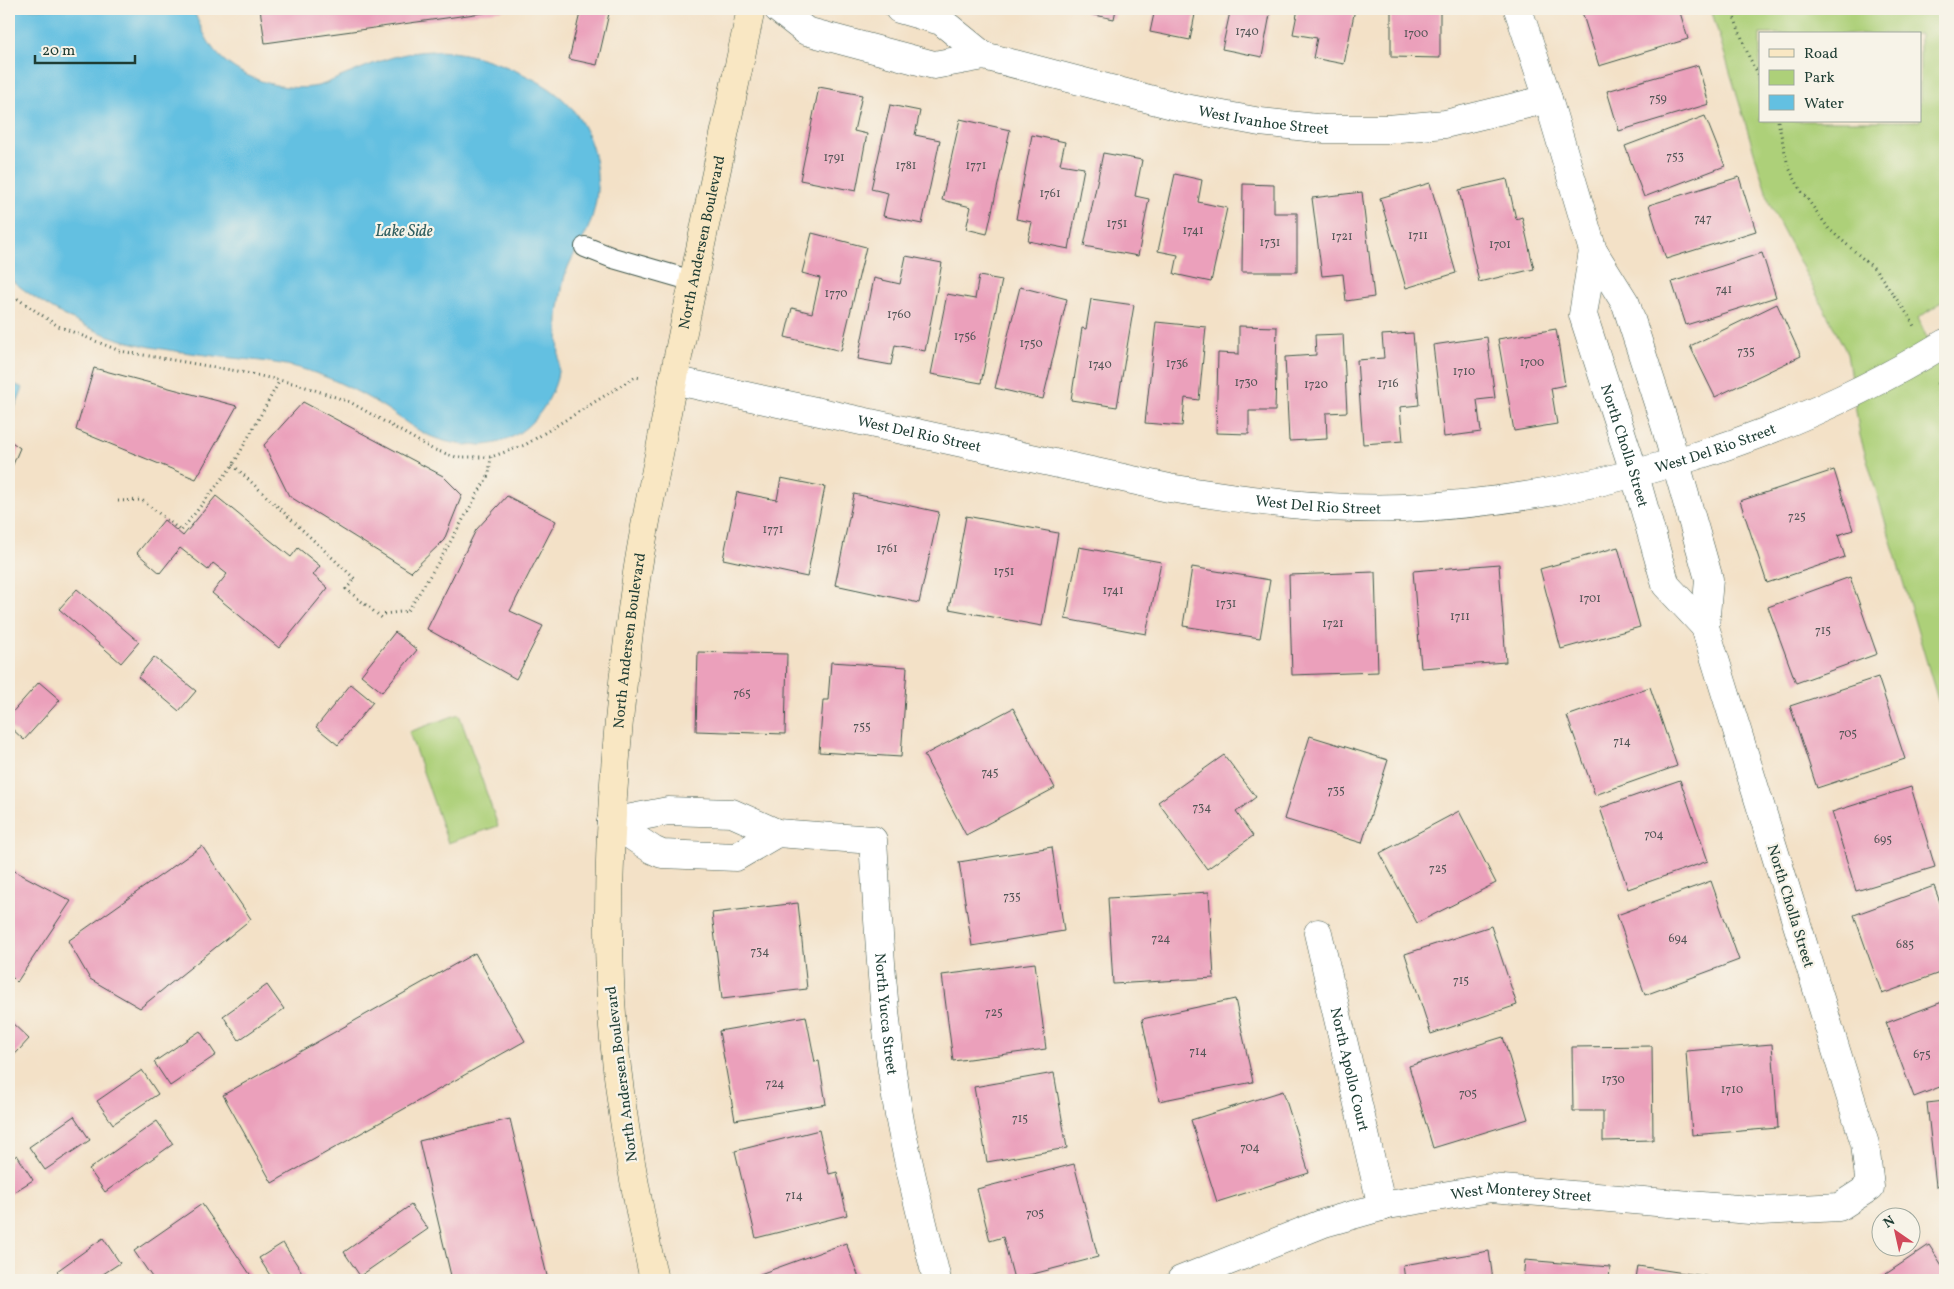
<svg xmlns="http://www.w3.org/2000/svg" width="1954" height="1289" font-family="Vollkorn,serif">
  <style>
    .green { fill: #add079; stroke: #668656; fill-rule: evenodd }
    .water { fill: #63c0e1; stroke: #417e8a }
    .building { fill: #eba0bb }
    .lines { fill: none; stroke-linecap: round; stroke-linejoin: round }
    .lane-casing { stroke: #3f564a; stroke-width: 22 }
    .street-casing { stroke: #3f564a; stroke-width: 29 }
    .secondary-casing { stroke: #3f564a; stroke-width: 29 }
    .path { stroke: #3f564a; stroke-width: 3; stroke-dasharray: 1 4; stroke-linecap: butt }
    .lane { stroke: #fff; stroke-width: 20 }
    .street { stroke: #fff; stroke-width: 28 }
    .secondary { stroke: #f9e7c3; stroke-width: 28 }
    .labels { text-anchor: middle; stroke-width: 4.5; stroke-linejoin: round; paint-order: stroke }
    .number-label { font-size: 12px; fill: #525656 }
    .street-label { font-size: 15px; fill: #1f3d34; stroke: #f7f3e8 }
    .water-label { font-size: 16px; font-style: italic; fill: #305e5f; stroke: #f7f3e8 }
  </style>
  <rect width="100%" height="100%" fill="#f7f3e8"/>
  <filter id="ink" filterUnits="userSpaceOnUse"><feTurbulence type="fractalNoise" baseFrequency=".02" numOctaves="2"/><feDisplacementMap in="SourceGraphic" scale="10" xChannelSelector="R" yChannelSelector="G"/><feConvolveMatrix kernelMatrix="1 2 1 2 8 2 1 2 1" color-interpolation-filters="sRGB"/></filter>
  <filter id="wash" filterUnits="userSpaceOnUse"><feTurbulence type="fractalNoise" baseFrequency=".0096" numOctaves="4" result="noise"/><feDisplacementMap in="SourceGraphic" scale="20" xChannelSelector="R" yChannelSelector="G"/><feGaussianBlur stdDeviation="1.12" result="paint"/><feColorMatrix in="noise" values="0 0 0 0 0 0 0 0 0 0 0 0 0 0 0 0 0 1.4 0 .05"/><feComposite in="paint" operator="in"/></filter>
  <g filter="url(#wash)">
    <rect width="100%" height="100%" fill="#f3e1c7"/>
    <path class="green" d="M1711,9h234v291l-27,18 27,60v346l-85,-288 -13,-83 -77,-148zM1760,34h160v87h-160z
      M459,714l39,112 -50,17 -39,-111z"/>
    <path class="water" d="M9,9h184c6,14 12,29 21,41 22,28 70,43 104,36 8,-2 17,-7 25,-10 20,-8 42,-18 63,-22 43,-9 85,4 123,23 31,15 51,34 62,67 10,30 8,63 -6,91 -9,17 -19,31 -22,49 -2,11 -4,22 -5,33 -1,20 3,41 -1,61 -6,23 -22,46 -43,58 -25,14 -58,11 -84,0 -19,-8 -34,-22 -51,-32 -22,-13 -43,-24 -67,-32 -34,-12 -70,-12 -106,-17 -24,-3 -49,-6 -73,-12 -42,-10 -91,-37 -124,-65z
      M9,382l14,6 -10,24 -4,-1z"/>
    <g id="blocks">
      <path class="building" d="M260,9h244v1l-239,33z
        M581,9h29l-13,56 -28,-6z
        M1086,9h30l-2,10 -29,-6z
        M1155,9h41l-6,31 -40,-8z
        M1220,9h51l-9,48 -40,-8 8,-37z
        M1298,9h57l-11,55 -31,-6 4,-20 -24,-4z
        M1391,9h49v49l-49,-1z
        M1593,9h86l9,30 -89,27 -17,-54z
        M1698,65l11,39 -90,27 -12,-40z
        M819,87l43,8 -8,36 13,3 -11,57 -56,-11z
        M890,105l30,6 -5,24 25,5 -18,84 -39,-8 5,-23 -17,-4z
        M1705,116l20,50 -81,31 -19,-51z
        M960,119l50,11 -23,104 -21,-5 5,-22 -29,-7z
        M1032,135l33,7 -5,22 24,4 -15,81 -41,-8 4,-19 -16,-3z
        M1103,153l39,7 -7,36 14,3 -11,57 -54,-10z
        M1175,174l27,6 -4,22 29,6 -16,74 -37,-8 4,-19 -20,-4z
        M1739,177l17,54 -90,28 -17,-54z
        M1507,179l9,40 6,-2 12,52 -55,13 -20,-92z
        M1430,183l26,90 -50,15 -26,-90z
        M1243,184l31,1v28h23v59h-55z
        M1362,192l12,105 -28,4 -3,-27 -21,2 -10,-78z
        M812,233l54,14 -25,104 -56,-14 7,-29 20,5 8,-35 -18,-5z
        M1762,253l14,44 -90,28 -14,-43z
        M906,256l36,7 -17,88 -30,-6 -4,20 -33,-6 16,-81 26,6z
        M979,276l23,4 -21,103 -50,-9 16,-80 28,5z
        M1020,287l47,12 -24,100 -48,-11z
        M1091,299l43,6 -17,102 -46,-7 11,-72 4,1z
        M1777,304l24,52 -86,41 -25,-51z
        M1156,322l50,5 -7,73 -14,-2 -3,28 -37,-3z
        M1239,326l38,1 -2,84h-26v23l-33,-1 2,-80 21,1z
        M1556,329l9,56 -14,3 6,36 -43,7 -16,-92z
        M1413,333l6,72 -19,2 3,34 -40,3 -6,-84 27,-2 -2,-23z
        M1343,334l4,78 -21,1 1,26 -38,2 -4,-84 31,-2 -1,-20z
        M1487,337l8,61 -18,2 4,32 -37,5 -11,-92z
        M94,368l143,38 -41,73 -120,-49z
        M303,402l140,74 19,19 -18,45 -33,32 -122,-76 -25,-51z
        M9,440l11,8 -11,26z
        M1834,470l19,60 -15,5 7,22 -78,26 -27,-82z
        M781,478l44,9 -18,90 -84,-18 14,-67 40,8z
        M854,494l85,18 -20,91 -84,-18z
        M216,496l75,61 7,-9 22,18 -7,9 15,13 -49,60 -67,-55 15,-19 -14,-11 -5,7 -28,-22 -20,25 -23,-20 27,-33 19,16z
        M507,496l49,25 -46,90 33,15 -27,53 -89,-50 49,-99z
        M966,516l92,17 -16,93 -93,-17z
        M1079,547l82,15 -15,72 -81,-15z
        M1618,547l22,80 -79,22 -21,-80z
        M1499,564l7,98 -85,6 -8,-97z
        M1192,567l78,13 -10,58 -77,-12z
        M1375,572l3,100 -86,3 -3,-100z
        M1850,577l27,77 -81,29 -28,-76z
        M77,589l62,53 -18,21 -62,-54z
        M395,632l22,18 -35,42 -21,-17z
        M698,652l89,2 -2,80 -89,-3z
        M154,657l42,34 -17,20 -41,-34z
        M831,662l76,5 -6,90 -82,-5 4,-52h5z
        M1878,677l27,82 -88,29 -27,-82z
        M39,682l21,18 -36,40 -15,-14v-10z
        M351,684l22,18 -35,43 -22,-18z
        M1650,687l27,79 -82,29 -28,-79z
        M1013,708l42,80 -89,47 -42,-80z
        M1310,736l78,24 -26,83 -78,-24z
        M1224,755l32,42 -20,15 17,24 -46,33 -49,-67z
        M1680,780l28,81 -80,28 -28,-81z
        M1911,787l24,80 -79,24 -24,-79z
        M1459,811l37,72 -79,40 -37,-70z
        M202,846l49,73 -111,89 -50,-29 -22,-38z
        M1052,847l12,84 -92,15 -13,-84z
        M9,868l62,33 -54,81 -8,-8z
        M1711,881l28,79 -94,35 -28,-80z
        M1934,886l11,30v55l-63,23 -28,-79z
        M1209,892l5,86 -101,6 -5,-86z
        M798,903l9,86 -85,10 -10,-86z
        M1491,926l26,79 -86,29 -26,-80z
        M475,953l50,88 -253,142 -49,-88z
        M1035,963l11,86 -93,12 -11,-86z
        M267,985l17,24 -45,31 -16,-24z
        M1235,999l18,83 -94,19 -17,-82z
        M1945,1001v84l-31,12 -28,-74z
        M806,1016l9,46 4,-1 7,43 -91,16 -16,-89z
        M9,1020l20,19 -20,22z
        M200,1031l16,24 -46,31 -16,-24z
        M1503,1037l25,82 -95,29 -24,-82z
        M1772,1044l6,84 -86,7 -6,-84z
        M1652,1046l1,94 -50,1v-30h-30l-1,-64z
        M142,1070l16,24 -45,30 -16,-23z
        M1054,1073l13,75 -80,14 -13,-75z
        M1283,1091l26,82 -92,29 -26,-82z
        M1945,1101v84l-9,1 -9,-83z
        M74,1116l16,24 -45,30 -16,-23z
        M510,1119l38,161h-96l-33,-139z
        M157,1121l16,23 -68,48 -16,-23z
        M819,1130l10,44 8,-2 10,43 -91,23 -21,-87z
        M17,1155l16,25 -24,15v-34z
        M1074,1164l24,93 -84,22 -11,-42 -13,4 -13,-52z
        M202,1204l52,76h-100l-20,-29z
        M411,1205l17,24 -68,47 -16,-24z
        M103,1238l17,25 -26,17h-30l-7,-9z
        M283,1243l24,37h-34l-14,-22z
        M846,1243l14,37h-98l-2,-6z
        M1929,1245l16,25v10h-68z
        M1489,1251l4,29h-88l-2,-15z
        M1525,1260l85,7 -1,13h-86z
        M1638,1266l86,13v1h-88z"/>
    </g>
  </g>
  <g filter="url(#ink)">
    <use href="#blocks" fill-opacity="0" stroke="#3f564a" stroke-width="1"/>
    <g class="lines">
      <g class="lane-casing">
        <path id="lane" d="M585,247l28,11 80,23"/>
      </g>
      <g class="street-casing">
        <g id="street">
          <path id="s1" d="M778,9l28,22 128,34 50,-9 196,51 80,15 65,7h63l57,-5 103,-25"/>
          <path d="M899,9l42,12 43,35"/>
          <path id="s2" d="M1593,251l-10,64 51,157 32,113 39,42"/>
          <path id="s3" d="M673,380l496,108c78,12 156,23 235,20 188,-8 381,-67 541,-165"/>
          <path id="s4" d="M611,822l57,-11 64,2 45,20 96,7c6,94 10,188 27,281 10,53 24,106 37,159"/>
          <path d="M611,822l42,28 9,4 74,3 41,-24"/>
          <path id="s5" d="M1318,933l64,274"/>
          <path id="s6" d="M1181,1280l143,-57 64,-18 103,-17 270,23 78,-4 31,-20 -5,-43 -160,-517 4,-48 -44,-154 -39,-121 -33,-53 -45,-152 -30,-90"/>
        </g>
      </g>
      <g class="secondary-casing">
        <g id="secondary">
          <path id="s7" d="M654,1280c-21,-99 -40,-199 -44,-300 -5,-134 7,-268 26,-400 7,-49 18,-98 27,-147 27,-142 58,-283 88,-424"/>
        </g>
      </g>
      <path class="path" d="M1731,9l18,48 11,20
        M1778,121l10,45 12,23 29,40 47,41 34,48 4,8
        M9,293l49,33 62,25 117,20 60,13 53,18 82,47 24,8h35l34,-12 110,-68 7,1
        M1937,383l8,13
        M233,465l122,114 -9,10 36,29
        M118,501l24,-1 39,31 52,-66 47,-85
        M384,614l24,-3 36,-58 45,-79 2,-17"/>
      <use href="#lane" class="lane"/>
      <use href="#street" class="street"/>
      <use href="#secondary" class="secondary"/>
    </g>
  </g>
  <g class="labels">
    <g class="number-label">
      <text x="1247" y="35">1740</text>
      <text x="1416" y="37">1700</text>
      <text x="1658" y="102">759</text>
      <text x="1675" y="160">753</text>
      <text x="834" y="161">1791</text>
      <text x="906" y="169">1781</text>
      <text x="976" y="169">1771</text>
      <text x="1050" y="197">1761</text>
      <text x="1703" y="222">747</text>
      <text x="1117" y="227">1751</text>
      <text x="1193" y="234">1741</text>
      <text x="1418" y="239">1711</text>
      <text x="1342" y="240">1721</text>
      <text x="1270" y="246">1731</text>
      <text x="1500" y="248">1701</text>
      <text x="1724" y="293">741</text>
      <text x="836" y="297">1770</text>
      <text x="899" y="318">1760</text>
      <text x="965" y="340">1756</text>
      <text x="1031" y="347">1750</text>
      <text x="1746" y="355">735</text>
      <text x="1532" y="366">1700</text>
      <text x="1177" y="367">1736</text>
      <text x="1100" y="368">1740</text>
      <text x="1464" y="375">1710</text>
      <text x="1246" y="386">1730</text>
      <text x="1388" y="387">1716</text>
      <text x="1316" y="388">1720</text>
      <text x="1797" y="520">725</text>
      <text x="773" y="533">1771</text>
      <text x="887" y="552">1761</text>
      <text x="1004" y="575">1751</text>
      <text x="1113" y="594">1741</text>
      <text x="1590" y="602">1701</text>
      <text x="1226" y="607">1731</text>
      <text x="1460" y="620">1711</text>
      <text x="1333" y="627">1721</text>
      <text x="1823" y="634">715</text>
      <text x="742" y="697">765</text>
      <text x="862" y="730">755</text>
      <text x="1848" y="737">705</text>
      <text x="1622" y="745">714</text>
      <text x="990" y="776">745</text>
      <text x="1336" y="794">735</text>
      <text x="1202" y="811">734</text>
      <text x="1654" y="838">704</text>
      <text x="1883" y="843">695</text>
      <text x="1438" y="872">725</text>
      <text x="1012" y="900">735</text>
      <text x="1161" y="942">724</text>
      <text x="1678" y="942">694</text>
      <text x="1905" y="948">685</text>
      <text x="760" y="955">734</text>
      <text x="1461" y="984">715</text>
      <text x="994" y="1016">725</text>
      <text x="1198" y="1055">714</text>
      <text x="1922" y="1058">675</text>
      <text x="1613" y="1083">1730</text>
      <text x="775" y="1087">724</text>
      <text x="1732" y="1093">1710</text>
      <text x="1468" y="1097">705</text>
      <text x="1020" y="1122">715</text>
      <text x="1250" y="1151">704</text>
      <text x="794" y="1199">714</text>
      <text x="1035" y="1217">705</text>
    </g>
    <g class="street-label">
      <text dy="5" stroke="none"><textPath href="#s1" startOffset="506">West Ivanhoe Street</textPath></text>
      <text dy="5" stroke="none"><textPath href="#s7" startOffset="1049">North Andersen Boulevard</textPath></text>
      <text dy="5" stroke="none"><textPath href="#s3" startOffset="252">West Del Rio Street</textPath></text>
      <text dy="5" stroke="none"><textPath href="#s2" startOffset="202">North Cholla Street</textPath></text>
      <text dy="5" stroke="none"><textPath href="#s3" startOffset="1062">West Del Rio Street</textPath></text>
      <text dy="5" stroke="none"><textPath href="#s3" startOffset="658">West Del Rio Street</textPath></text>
      <text dy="5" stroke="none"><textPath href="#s7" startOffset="644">North Andersen Boulevard</textPath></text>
      <text transform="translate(1791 906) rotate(73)" y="5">North Cholla Street</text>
      <text dy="5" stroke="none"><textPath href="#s4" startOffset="442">North Yucca Street</textPath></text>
      <text dy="5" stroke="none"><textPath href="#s5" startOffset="140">North Apollo Court</textPath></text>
      <text transform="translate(621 1074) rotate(-97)" y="5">North Andersen Boulevard</text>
      <text dy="5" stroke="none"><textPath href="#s6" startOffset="355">West Monterey Street</textPath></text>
    </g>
    <g class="water-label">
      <text x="404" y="236">Lake Side</text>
    </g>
  </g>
  <rect width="1954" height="1289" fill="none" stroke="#f7f3e8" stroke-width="30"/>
  <rect x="1759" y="32" width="162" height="90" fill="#f7f3e8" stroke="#a1aaa0"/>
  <rect x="1769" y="49" width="25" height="8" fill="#f9e7c3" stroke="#a1aaa0"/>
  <text x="1804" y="58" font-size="15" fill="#1f3d34">Road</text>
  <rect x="1769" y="70" width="25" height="15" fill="#add079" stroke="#a1aaa0"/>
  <text x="1804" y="82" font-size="15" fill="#1f3d34">Park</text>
  <rect x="1769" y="95" width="25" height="15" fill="#63c0e1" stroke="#a1aaa0"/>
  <text x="1804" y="108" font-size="15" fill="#1f3d34">Water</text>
  <g transform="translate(1896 1232) rotate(326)"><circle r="24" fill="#f7f3e8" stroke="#a1aaa0"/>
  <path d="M0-4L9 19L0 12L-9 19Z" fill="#d1495b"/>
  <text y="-8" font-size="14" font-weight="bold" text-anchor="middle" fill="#1f3d34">N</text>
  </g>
  <path d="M35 55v8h100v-8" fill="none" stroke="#1f3d34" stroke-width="2.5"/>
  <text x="42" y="55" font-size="15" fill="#1f3d34" stroke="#f7f3e8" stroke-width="4" paint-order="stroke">20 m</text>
</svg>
